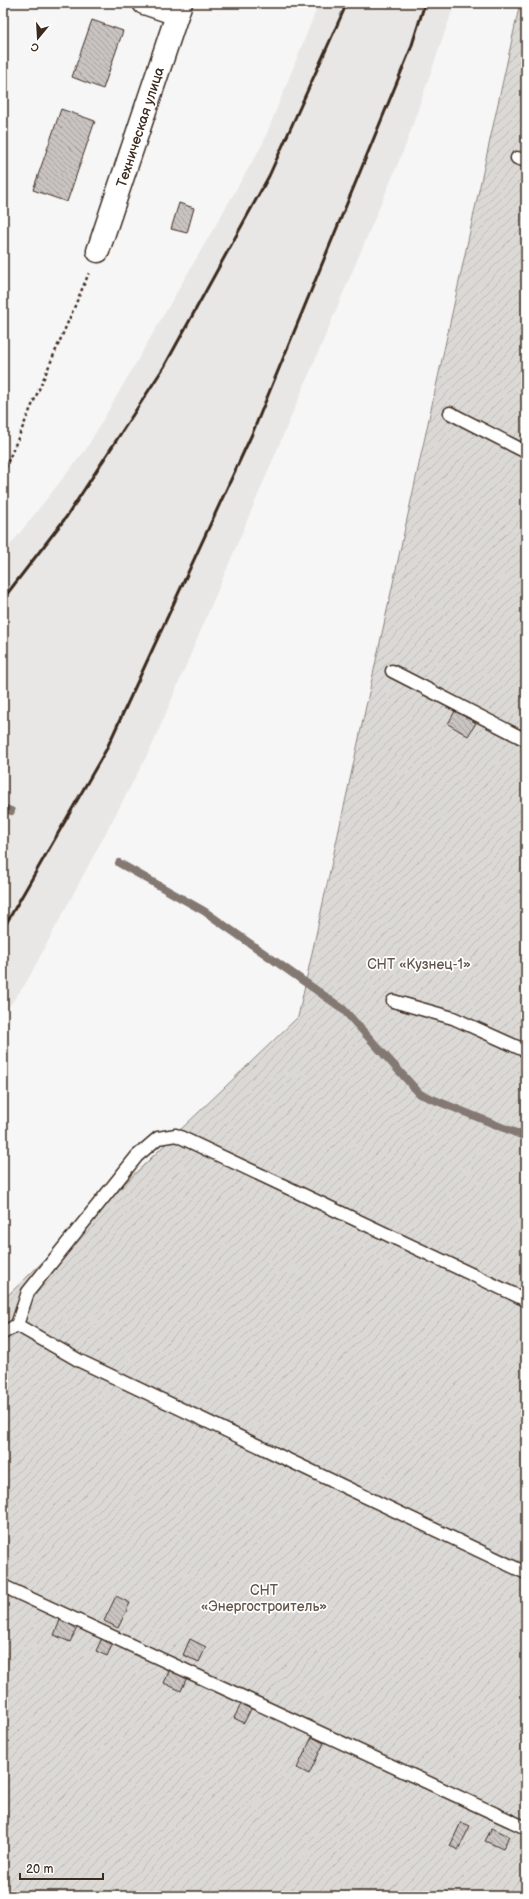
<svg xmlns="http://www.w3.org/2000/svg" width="529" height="1899" font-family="'Balsamiq Sans',sans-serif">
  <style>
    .built { fill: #e9e7e6 }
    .garden { fill: url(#garden-furrows); stroke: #8b827a }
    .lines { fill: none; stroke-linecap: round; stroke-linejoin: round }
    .stream { stroke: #847972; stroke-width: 8 }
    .building { fill: url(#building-back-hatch); stroke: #3b2a1e }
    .lane-casing { stroke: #3b2a1e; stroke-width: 15 }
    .street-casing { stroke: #3b2a1e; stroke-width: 25 }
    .path { stroke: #3b2a1e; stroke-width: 2.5; stroke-dasharray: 3 3; stroke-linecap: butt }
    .lane { stroke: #fff; stroke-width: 12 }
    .street { stroke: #fff; stroke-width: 22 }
    .rail { stroke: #3b2a1e; stroke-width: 3 }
    .labels { text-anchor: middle; stroke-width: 3.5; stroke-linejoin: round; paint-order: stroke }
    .street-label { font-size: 14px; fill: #3b2a1e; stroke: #fff }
    .park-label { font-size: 14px; fill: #63564c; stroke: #fff }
  </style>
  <defs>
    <pattern id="garden-furrows" width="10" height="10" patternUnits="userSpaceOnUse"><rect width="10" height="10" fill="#dbd9d6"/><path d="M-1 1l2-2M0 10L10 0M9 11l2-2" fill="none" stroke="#bdbab7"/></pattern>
    <pattern id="building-back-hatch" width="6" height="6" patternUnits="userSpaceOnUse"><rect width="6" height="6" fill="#c9c3c1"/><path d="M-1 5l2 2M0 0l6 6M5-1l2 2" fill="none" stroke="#a49f9c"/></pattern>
  </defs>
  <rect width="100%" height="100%" fill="#f7f6f6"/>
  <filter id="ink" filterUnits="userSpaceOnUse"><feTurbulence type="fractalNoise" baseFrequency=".025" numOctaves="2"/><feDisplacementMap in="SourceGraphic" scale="8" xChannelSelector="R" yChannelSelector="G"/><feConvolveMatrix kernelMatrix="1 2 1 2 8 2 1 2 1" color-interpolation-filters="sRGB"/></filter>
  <g filter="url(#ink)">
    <path class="built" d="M319,3h136l-50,144 -253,599 -126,237 -23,32v-461l83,-105 177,-306z"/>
    <path class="garden" d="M520,3h6v1893h-523v-596l295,-283z"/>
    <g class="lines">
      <path class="stream" d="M3,808l8,3
        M119,863l85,48 139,98 77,85 106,43"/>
    </g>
    <path class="building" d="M92,20l31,11 -20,58 -31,-12z
      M61,109l34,12 -28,81 -34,-12z
      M179,203l15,5 -7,25 -16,-4z
      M455,711l21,12 -8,13 -20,-12z
      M116,1596l14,7 -12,25 -14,-7z
      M61,1618l17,8 -8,16 -16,-7z
      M102,1638l11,5 -6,13 -11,-5z
      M190,1639l16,8 -7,15 -16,-7z
      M170,1669l17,8 -6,14 -17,-8z
      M241,1704l10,5 -7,14 -10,-5z
      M312,1737l12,6 -15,31 -12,-6z
      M461,1822l9,4 -12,24 -8,-4z
      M492,1828l17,8 -6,13 -18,-8z"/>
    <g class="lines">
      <g class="lane-casing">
        <path id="lane" d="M517,158l9,3
          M450,413l76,39
          M392,671l134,69
          M393,1001l60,17 73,33
          M17,1325l11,-33 109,-136 21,-18 18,-3 350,165
          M3,1333l14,-8 63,36 446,212
          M3,1586l523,242"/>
      </g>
      <g class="street-casing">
        <path id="street" d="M144,3l33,11
          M98,251l83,-248"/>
      </g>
      <path class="path" d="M3,473l86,-200"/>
      <use href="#lane" class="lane"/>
      <use href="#street" class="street"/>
      <path class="rail" d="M3,599l64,-83 97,-149 105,-191 78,-173
        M3,929l103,-179 146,-316 159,-386 14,-45"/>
    </g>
  </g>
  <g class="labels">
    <g class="street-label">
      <text transform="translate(140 127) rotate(-72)" y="5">Техническая улица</text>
    </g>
    <g class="park-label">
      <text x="419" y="969">СНТ «Кузнец-1»</text>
      <text x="264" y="1595">СНТ<tspan x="264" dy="16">«Энергостроитель»</tspan></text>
    </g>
  </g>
  <rect width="529" height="1899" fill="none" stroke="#fff" stroke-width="16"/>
  <rect x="8" y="8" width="513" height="1883" fill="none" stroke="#3b2a1e" stroke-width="1.5" filter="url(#ink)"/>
  <g transform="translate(38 38) rotate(198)" stroke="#ffffff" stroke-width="3" paint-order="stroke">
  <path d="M0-3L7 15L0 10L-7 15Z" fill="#3b2a1e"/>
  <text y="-6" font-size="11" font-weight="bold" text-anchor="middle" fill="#3b2a1e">С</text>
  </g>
  <path d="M20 1873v6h83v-6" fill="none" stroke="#3b2a1e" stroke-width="2"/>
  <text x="26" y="1873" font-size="12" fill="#3b2a1e" stroke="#ffffff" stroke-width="3" paint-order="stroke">20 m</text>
</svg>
